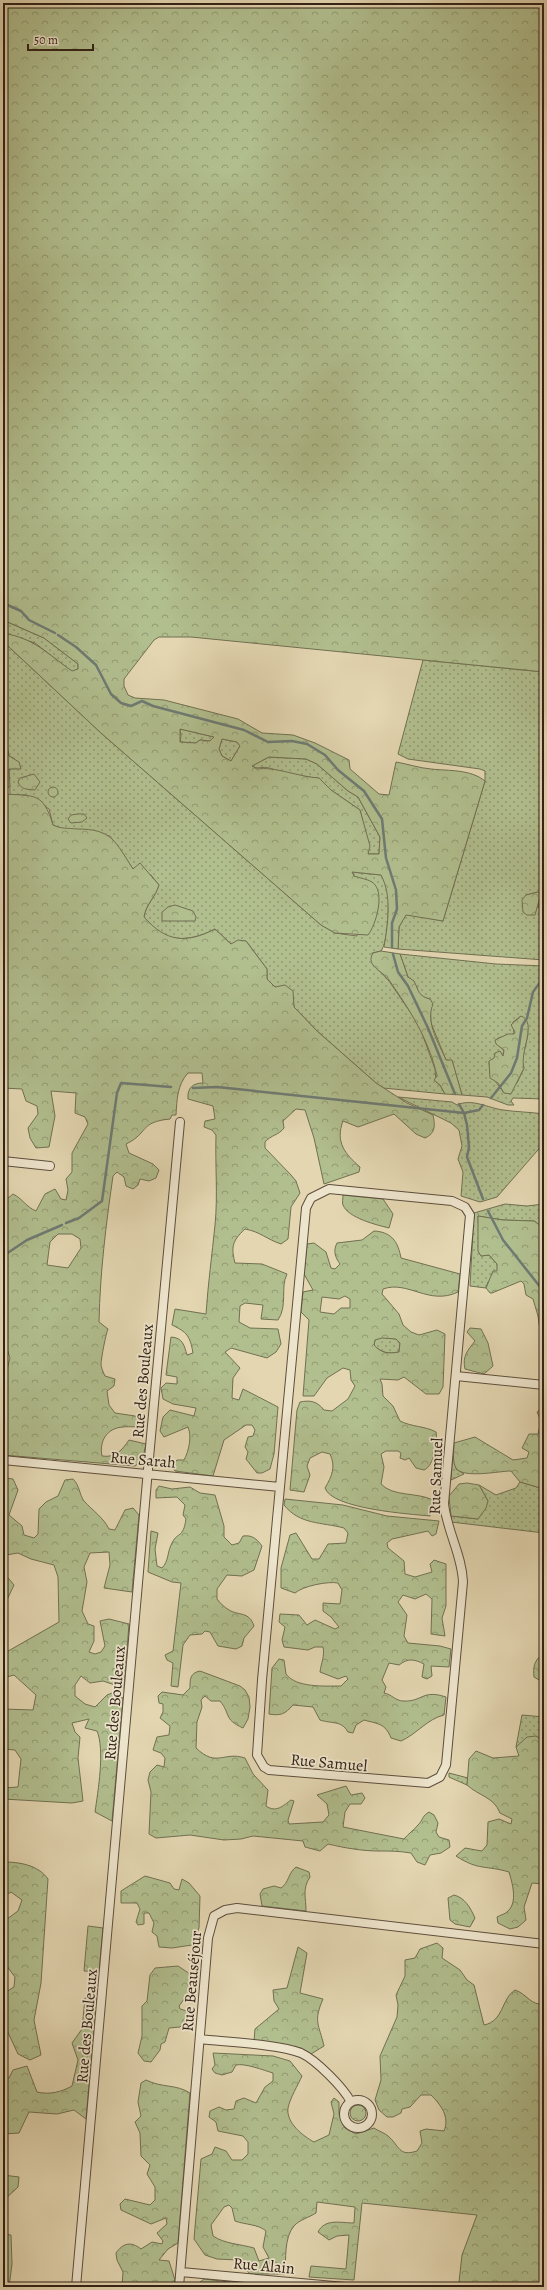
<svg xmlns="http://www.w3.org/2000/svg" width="547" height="2290" font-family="Alegreya,serif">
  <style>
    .grass { fill: url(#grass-dots); stroke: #717052; fill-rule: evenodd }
    .forest { fill: url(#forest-crowns); stroke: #717052; fill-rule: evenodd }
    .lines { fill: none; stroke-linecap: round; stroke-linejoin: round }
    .stream { stroke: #6e7b74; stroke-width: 2.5 }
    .minor-casing { stroke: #5e4e3c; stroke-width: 10 }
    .minor { stroke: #ede4cc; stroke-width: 8 }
    .labels { text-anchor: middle; stroke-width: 3.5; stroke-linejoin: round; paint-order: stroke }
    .street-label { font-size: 16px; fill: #312115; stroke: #ede4cc }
  </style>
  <defs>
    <pattern id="grass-dots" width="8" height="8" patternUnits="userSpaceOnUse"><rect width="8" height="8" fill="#b1be8e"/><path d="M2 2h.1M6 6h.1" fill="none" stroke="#919a73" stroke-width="1.8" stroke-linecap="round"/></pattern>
    <pattern id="forest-crowns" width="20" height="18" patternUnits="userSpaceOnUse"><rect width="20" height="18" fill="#b1be8e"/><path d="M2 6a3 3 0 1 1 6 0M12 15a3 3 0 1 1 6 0" fill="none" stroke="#919a73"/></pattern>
  </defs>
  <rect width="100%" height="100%" fill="#e3d6b1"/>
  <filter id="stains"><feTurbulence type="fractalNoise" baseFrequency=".005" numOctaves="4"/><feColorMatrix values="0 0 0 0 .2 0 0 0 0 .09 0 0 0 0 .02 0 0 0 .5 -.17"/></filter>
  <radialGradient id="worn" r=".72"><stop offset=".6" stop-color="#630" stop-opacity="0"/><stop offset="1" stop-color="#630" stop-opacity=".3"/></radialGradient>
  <path class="grass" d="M3,620l41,18 34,26v5l-6,3 -37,-29 -32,-10z
    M3,644l5,2 93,87 220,192 14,8 22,3 6,-56 -9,-4 -2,-4 29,3c2,3 5,7 6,11 3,11 1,57 -6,65l-9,2 2,12 15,16 30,44 16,44 1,13 4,3 5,9 -62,-6 -7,-5 -59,-52 -23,-24 -2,-16 -17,-4 -8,-8v-10l-21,-28 -15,3 -16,-15c-17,9 -41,15 -58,2 -5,-4 -9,-10 -13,-14 2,-13 11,-19 15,-32l-8,-10 -18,-6 -23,-33 -51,-8 -6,-3 -4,-16 -23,-14h-16l-1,-26 12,-1 -8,-10 -4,-2 -2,-9 -4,-2v-4l3,-4 -3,-2z
    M423,660l121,12v288l-146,-11 1,-22 7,-13 37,7 42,-140v-10l-5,-2 -72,-10 -10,-5zM538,892l2,6 -2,10 -12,-13z
    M180,729l34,8 -4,4 -10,-1 -4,3 -16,-1 1,-6z
    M222,739l15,3 3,4 -9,15 -9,-5 -3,-7z
    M269,757l37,2 11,5 31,27 10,6 22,40 -1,17h-11l-4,-27 -4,-17 -29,-20 -12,-12c-18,-1 -33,-5 -50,-10 -7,-2 -11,2 -18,-2z
    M400,954l96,10 48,2v133l-31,-1 -2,3 3,4h-6l-21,-8 -25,-2 -10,-34 -6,-1 -15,-37 -1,-24 -9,-2 -4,-6v-4l-9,-10zM521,1016l7,18 -6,27 2,7 -7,15 -13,10 -14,-19 -1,-12 14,-5 1,-7 -4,-3 -2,-9 16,-4 -1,-12z
    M398,1097l54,5 5,3c15,-7 31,3 46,5 14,2 27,2 41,4v29l-47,54 -17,5 -19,-6 2,-24 -5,-13 4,-13 -3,-16 -8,-7z
    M505,1204l22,2 17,-2v24l-10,-7 -31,-1 -25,-4 3,40 8,-1 8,9 1,7 -10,11 -2,6 -16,-2 4,-73z
    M538,1316l6,2v40z
    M382,1337l14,2 4,4 -1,9c-11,2 -18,1 -25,-7l1,-5z
    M453,1452l3,17 8,5 -13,6z
    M520,1482l24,7v44l-93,-11v-6l27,3 10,-18 -9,-16 17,10 20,-7z
    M522,1715l22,2v25l-8,-6 -20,11z
    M449,1773l19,5 -1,7 -18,-8z
    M459,2282l30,5h-30z"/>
  <path class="forest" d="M3,3h541v669l-353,-35h-32l-5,3 -30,39v7l4,9 7,3 29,2 74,19 24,14 31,2 22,8 34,17 1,9 29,25 10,1 7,-33c12,2 23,6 35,7 18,2 39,0 54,12l-42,140 -37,-6 -7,12 -1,22 -14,-2c4,-23 8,-52 -3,-72l-29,-3 2,4c6,2 13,3 18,6 14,9 4,43 -4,53l-33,-2 -14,-8 -220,-192 -93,-87 -5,-2v-11c33,6 43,20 69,38l6,-2v-5l-34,-26 -41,-18zM180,729l34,8 -4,4 -10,-1 -4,3 -16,-1zM222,739l15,3 3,4 -9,15 -9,-5 -3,-7zM269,757l37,2 11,5 31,27 10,6 22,40 -1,17h-11l2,-8 -10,-36 -29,-20 -12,-12c-20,-1 -45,-12 -62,-9l-5,-3z
    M3,745l4,2 2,9 10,6 2,7h-12l1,18h-7z
    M34,774l6,8 -5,8c-8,-1 -14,0 -17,-8l2,-4z
    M48 792a5 5 0 1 1 10 0a5 5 0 1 1-10 0Z
    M3,794c32,2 40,-2 50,31 8,4 15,3 24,4 35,0 38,12 56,40l7,-6 19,22c-4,13 -13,19 -15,32 22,25 42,27 71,12l16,15 7,-4 8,1 21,28v10l8,8 10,-2 8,6 1,16 23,24 59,52 31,20 26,12c2,10 3,18 -8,23l-9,-4 -22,-20 -36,13 -15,-6c-8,21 2,33 17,46l-1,5 -35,12 -10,-46 -9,-28 -9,-1 -13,12 1,7c-5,7 -13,7 -19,14v6l26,27 5,6 4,12 -9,14 -3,32 -7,5c-15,-5 -20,-12 -36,-15 -13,12 -14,18 -10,34l27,1 25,10c-7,14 1,31 -9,46l-17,-1 2,-14 -18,-2 -5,3 -1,16 11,6 28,1 3,15 -5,8 -9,6 -36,-10 -6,4 15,16 -7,10 -1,20 7,2 4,-11 35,18 -4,47 -4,15 -8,4h-5l-11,-14 2,-7 -3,-5 3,-10 5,-1 2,-6 -3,-5h-6l-22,15 -11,36 -38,-5 -3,-5 5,-6h7c5,-9 8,-24 4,-33l-24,10 -4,-6 3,-14 7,-7 24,6 2,-8 -23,-4 -10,-5 -2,-11 5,-5 11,1v-7l-11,-2 5,-38c12,1 13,8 16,18l6,-2c-3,-17 -6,-21 -21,-28l3,-16 31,5c2,-30 6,-59 9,-89 3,-30 0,-60 1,-90l-4,-5 -8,-3 1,-6 10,-2 -2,-13 -25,-7c-1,-11 5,-16 15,-16l-1,-10h-14c-11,12 -11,27 -12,42h-4l-2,4c-31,3 -21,14 -44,25l3,9 24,11 6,6 -3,8 -7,3 -9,-2 -2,6 -5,4 -7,-3 -2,-9 -7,-5 -4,4c-7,48 -13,97 -14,146l9,7c-2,4 -7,30 -7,35 0,3 2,8 4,12l10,3 -1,7 -7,5 2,14 6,8 20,3 8,5 -1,4c-7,3 -11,1 -19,2 -16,1 -24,14 -21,29 14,2 20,-6 27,-16l17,4 -4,17 -7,5 -132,-11v-70l7,-27 -3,-9h-4v-139l4,-11 6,-5c10,5 13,13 23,17l9,-17 10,-5 6,10 5,1 2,-10 -2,-11 6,-7v-19l16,-29 -3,-7 -10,-4 1,-20 -25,-2 4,25 -6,31 -13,1 -6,-10 -2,-10 10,-14 -1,-8 -11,-5 -4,-12 -19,-1zM58,1234h14l8,5 1,9 -13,20 -21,-3 3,-23z
    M78,814h6l3,4 -5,4 -11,1 -3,-4 3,-4z
    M538,892l3,1 -6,22h-8l-4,-3 -1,-12 4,-5z
    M175,905l18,6 3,6 -1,4h-33v-9l6,-5z
    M381,951l19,3 8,23 6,4c5,10 4,15 16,18l3,5c-8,19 6,39 13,56h6l10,35 -17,-1 -5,-9 -6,-5 3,-4c-8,-36 -27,-66 -48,-96 -6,-9 -24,-14 -16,-27z
    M521,1016c17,6 -2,37 3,52l-13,26 -7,-1 -6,-10 -8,-5 -1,-17 5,-3 1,-5 5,-2 3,5 1,-6 -8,-6 -1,-4 13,-6h6l1,-2 -4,-7z
    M343,1195l40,4 10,15 -4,14c-12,-3 -41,-10 -46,-23 -1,-2 0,-7 0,-10z
    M478,1216l25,4 31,1 10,7v90l-6,-2 -5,-17 -7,-4 -2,-11 -3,-3 -29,12h-2l-4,-5 7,-17h4v-7l-8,-9 -8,1 -3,-5z
    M374,1231c18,1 24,11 27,27l59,16 -2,18c-29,14 -50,-12 -75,-3l-1,5 17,20 4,11 8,7 8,3 18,-5 8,4 -2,53 -4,7h-13l-22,-17 -6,3 -18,-1 2,5 1,12 10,10 7,15c12,6 25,5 36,11 2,10 -2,34 -12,38l-8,-2 -7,-10 -4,2 -5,-2 1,-5 -3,-2h-12l-5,3 3,13 -3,17c12,13 36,8 52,16l-3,16c-20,-2 -98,-7 -105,-28 7,-12 11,-21 5,-34l-8,-2 -12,6 -3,8 3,9 -6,17 -14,-2 7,-80 3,-8c10,-2 17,-1 24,8l8,1 16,-12 7,-13 -4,-6 -1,-10 -7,-2 -16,10 -13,18h-11l6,-76 -8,-8 2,-20 10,-2 -9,-16 3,-30 7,-1 12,9 5,16 4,1 5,-5c-5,-7 -7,-13 -3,-21l25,-3zM345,1296l5,3v9h-9l-7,6 -14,-2 2,-15 17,2zM382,1338l14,1 4,4 -1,9c-11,2 -18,1 -25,-7l1,-5z
    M470,1328l11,1 7,14 5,23 -9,8 -19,-5c-3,-13 3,-19 10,-28l-8,-9z
    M544,1406v83l-24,-7 -9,-11c-12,0 -48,8 -55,-3 -4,-7 -2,-17 -2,-25l21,-6 38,23 14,-2 2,-6 -7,-4 7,-14h9l3,-13 -4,-9z
    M5,1478l8,1 5,11 -9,25 13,11 2,9 10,3 4,-4 1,-25 7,-7 12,-6 7,-16 8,-1c7,7 6,15 11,22 9,10 19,16 25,28l6,1 10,-20 8,-2 6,7 -7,77 -28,-4 6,-23 -1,-13 -19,1 -6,14 3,15 -5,29 6,13 6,2v15l-5,11 6,2 6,-2 4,-6 -5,-25 9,-2 20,5 -5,64 -21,-7 -13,2 -9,-7 -6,9v11l10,8 10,3 12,-12 5,-2 11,5 -11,123 -17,-9c3,-21 10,-62 2,-81l-12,-3 4,-9 -17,4 3,9 5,5 -2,21 5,43 -11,2 -69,-4v-11l15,-1 3,-28 -6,-9 -12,-1v-40l30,1 3,-15 -22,-20 -11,3v-24l56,-32 -1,-45 -4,-12 -23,-6 -13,-6 -12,2 -3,9v-84z
    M467,1483l12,2 9,16 -2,7 -8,11 -27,-3 -2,-20 10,-12z
    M159,1486l13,3 18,-2 10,6 15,2 9,31v11l8,8 7,-2 4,-7c9,-1 13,2 19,10l-8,24 -12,6 -15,-1 -10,14v10c3,4 7,8 12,11 10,6 20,1 25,16l-10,12 -2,8 -6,3 -18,-3 -8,-14 -5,-1 -3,3 -12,1 -7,10 -5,42 -7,-1 2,-23 -6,-3 -2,-5 8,-4 8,-68 -9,-1 -24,-10 3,-41 7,2 -3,16 2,17 5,2c7,-7 5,-16 10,-25 6,-12 11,-4 14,-24l-3,-4 2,-10 -8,-8 -21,1v-8z
    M285,1499l58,6 44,11 52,5 -3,13 -4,2 -4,-5 -36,8 -5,4 1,5 16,13 1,13 10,3 17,-5 -2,-8 4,-4 12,4v42l-4,12 3,18 -14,-2 1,-35 -6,-5 -11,5 -12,-4 -5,7 9,13 -3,21 4,7 32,3 11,3 -2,18 -18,-1 1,10 -5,3 -5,-2 2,-13c-10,-5 -16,-6 -25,1l-10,-2 -7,17 4,7 -2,6c7,1 12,8 19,8 20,1 19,-12 43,-4l-2,18c-17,4 -27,19 -43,26l-10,-3c-6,-15 -13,-14 -27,-18l-8,5 -3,8 -5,-1c-7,-12 -16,-8 -28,-12l-7,-13 -20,-2c-8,9 -12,11 -24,9l3,-46 7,-9 5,1 2,14c10,14 39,12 55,12l7,-7 -2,-3 -8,3 -18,-7c1,-9 5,-16 3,-25h-8l-7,3 -24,-3 -2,-7 3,-13 -6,-5 1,-8 19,1 8,10 8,-5 20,9 4,-2 -8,-10 -8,-6v-8l17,1 2,-14 -4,-7c-10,-2 -35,3 -43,10l-14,-5v-20l9,-33 6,-2 16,26h7l9,-15 18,-1 2,-10 -4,-5c-22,-6 -44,-3 -60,-23z
    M3,1572l11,13 -11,23z
    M541,1655h3v28l-10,-6c-1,-10 0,-15 7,-22z
    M200,1671l40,15 5,4 4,7 1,10 -2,12 -5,9c-20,-9 -12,-14 -23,-27h-9l-6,-5 -4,4 1,7 -5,15 -1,26c21,20 27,3 49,10l8,16 15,16 -2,16c10,7 17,0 25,-6l3,1 -6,19 1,4 34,-2 6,-7 -2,-11 -10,-9 29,-9 5,9 11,-2 3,5 -4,6h-11l-5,8 -2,15 61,12c4,-5 10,-9 14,-14 5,-5 4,-9 11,-13l5,3 4,8 -2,9 3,5 10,3 1,7 -9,6 -11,2 -5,10 -8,-3 -6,-9c-12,-2 -21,-2 -32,-2 -17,0 -34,-3 -51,-7l-8,7 -15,-4 -2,-6 -50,-5 -12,3 -17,1 -34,-5 -34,3 -7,-4 2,-42 -3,-12 2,-8 7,-7 7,2 1,-9 -4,-5 -8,-3 4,-13 12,-2 1,-9 -10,-8 3,-6v-8l-4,-1 -1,-7 4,-4 21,3 7,-7c0,-9 0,-15 10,-17z
    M536,1736l8,6v142l-12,-1 -8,24 2,13 -8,7 -8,2 -12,-6 -1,-6c3,-2 9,-3 11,-6 10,-9 4,-29 1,-39 -23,-7 -30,-1 -53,-16l9,-8 17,3 5,-6 1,-23 11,-3 12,5 1,-5 -12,-6c-6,-16 -21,-17 -33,-28l2,-26 7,-8 17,7 26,-2 -3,-9 11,-10z
    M3,1862c17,0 35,3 45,17l-7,104 -7,37 7,35 -11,5 -12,-6 -13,-28 1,-34 8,-5 1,-10 -12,-16v-39l15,-11 4,-11 -11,-8 -8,5z
    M296,1867l13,5 1,5c-8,12 -4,20 -4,34l-44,-5 -2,-12 3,-5 11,-3 7,2c8,-5 7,-15 15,-21z
    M145,1876l25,7 4,6 5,1 3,-11 7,4 11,13 -1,32 -7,17 -20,3 -13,-1 -2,-11 -5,-4 2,-9 -5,-10h-5v11l-6,1 -2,-3 4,-13 -3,-6h-16v-12z
    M454,1895c11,3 16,12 21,23l-5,9 -15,-3 -5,-4 -2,-22z
    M88,1926l15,2 -4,44 -15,-1z
    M437,1943l6,5 -1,10 18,12 7,10 7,5 10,40c20,-4 17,-26 31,-35 12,4 16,16 29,14v283h-55l-30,-5 3,-27 15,-40 -115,-12 -8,77 -45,-3 2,-11 35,3 3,-34 -12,1 -8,4 -11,-8c7,-14 23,-9 36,-9l1,-16 -38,-5 -1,11c-6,4 -17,7 -22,13 -10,11 -8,34 -9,48h-35l-12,-14 -21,-1 -12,-4 -11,-16 7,-80 11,-5 3,-7 11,4 6,9h10l6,-6v-12l-5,-6 -25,-5 -2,-9 -7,-5 1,-6 9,-4 7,3 8,-1 2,-8 8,-3 12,5 9,-16 8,-6v-8c-10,-3 -28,-10 -37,-8l-4,7 -10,3 -7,-2 -3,-4 3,-4 -2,-12 60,3 17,5 12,15c-4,9 -12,22 -14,32 -2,15 15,28 26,34l15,-7 5,-21 -3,-12 3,-4 5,4v12l6,14 11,6 18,-6c4,3 11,5 14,8 12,10 10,21 29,15l5,-8 -2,-12 6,-2 18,2c6,-14 -3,-26 -13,-36h-10l-11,12 -8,2 -1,4 -8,4h-6l-8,-7 -4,-10 6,-20 -1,-24 17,-39 1,-12 -2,-10 9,-19v-16l10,-2 5,-9zM229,2205l3,3 3,13c11,4 23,3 31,10l-3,16 6,11 -10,3 -5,-13c-14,-4 -29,-4 -41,-12l-2,-11 13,-18z
    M298,1947l9,6 -7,40 23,6c-10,23 -4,25 1,47l-13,8 -10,-6 -47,-7 1,-12 24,-20 -5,-8 -1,-11 14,-2z
    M178,1966l12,8 3,13 -14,19 1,3 7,2 3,5 -10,11 -11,1 -4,14 -4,2 -1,6 -9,12 -7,-1 -6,-8 4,-17v-30l5,-5 3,-26 5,-7z
    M97,1997l-11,122 -12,-9 -17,4 -28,-2 -10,21 -16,1v-57l6,1 4,-8 14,-4 10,26c13,3 24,0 35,-6l6,-26 -6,-17 10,-14 3,-31z
    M146,2080c16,8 30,4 44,13l-12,150 -10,6 -9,11 10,1 6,19 -1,7h-52l1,-15 -6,-12 -1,-7c7,-10 15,-12 25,-4l11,-7 10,2 1,-3 -6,-8 10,-9 -1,-6 -15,6 -30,-14 -1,-6 5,-5 25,6 5,-5v-13l-8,-13 3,-9 -9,-9 -1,-23 -5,-11 6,-6 -3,-14 3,-19z
    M350 2113a8 8 0 1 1 16 0a8 8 0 1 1-16 0Z
    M3,2175l16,2 -1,10 -15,14z
    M3,2234l8,1 1,29 -3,23h-6z
    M204,2279l68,8h1h-79z"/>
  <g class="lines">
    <path class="stream" d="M3,603l18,8 8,9 26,13
      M58,635l18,12 20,18 15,29 10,9 10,3 11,-5 11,5 91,24 24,12 24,-1 15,3 18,11 13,15 26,21 18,28 4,39 10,32 1,19 -5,14v24
      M393,954l5,18 10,14 20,42 27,66
      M193,1088l24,-1 247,26 15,-3 4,-5
      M491,1098l20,-25 6,-15 5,-32 5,-8 6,-26 8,-11 3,-10
      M459,1104l5,9 3,12 2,22 -2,10 16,42
      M488,1211l15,29 38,48 3,23
      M66,1223l13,-5 23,-17 15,-108 4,-10 50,4
      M3,1256l24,-16 35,-15"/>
    <g class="minor-casing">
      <path id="minor" d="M3,1161l47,5
        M329,1189l123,12 13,6 5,8 -26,289c3,27 18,51 19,78l-17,183 -6,12 -12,6 -159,-13 -5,-3 -7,-12 5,-75 44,-472 5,-10z
        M456,1376l88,9
        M3,1460l277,27
        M200,2039c26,3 78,5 101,14 15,7 42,34 50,49
        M344 2114a14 14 0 1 1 28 0a14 14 0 1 1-28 0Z
        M181,2272l164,15
        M76,2287l73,-829 31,-336
        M179,2287l29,-349 6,-22 11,-6 12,-2 307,36"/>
    </g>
    <use href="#minor" class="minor"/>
  </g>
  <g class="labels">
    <g class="street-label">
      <text transform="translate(142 1381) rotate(-85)" y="6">Rue des Bouleaux</text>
      <text transform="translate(143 1459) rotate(5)" y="6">Rue Sarah</text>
      <text transform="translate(435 1476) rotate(-88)" y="6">Rue Samuel</text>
      <text transform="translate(114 1703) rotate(-85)" y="6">Rue des Bouleaux</text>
      <text transform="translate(329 1762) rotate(5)" y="6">Rue Samuel</text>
      <text transform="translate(191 1981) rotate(-85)" y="6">Rue Beauséjour</text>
      <text transform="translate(86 2026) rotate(-85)" y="6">Rue des Bouleaux</text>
      <text transform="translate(264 2265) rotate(5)" y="6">Rue Alain</text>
    </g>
  </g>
  <rect width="547" height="2290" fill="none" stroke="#e3d6b1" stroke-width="16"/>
  <rect x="4" y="4" width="539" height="2282" fill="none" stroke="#312115" stroke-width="2"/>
  <rect x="8" y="8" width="531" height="2274" fill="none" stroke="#312115"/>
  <path d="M28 44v6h65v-6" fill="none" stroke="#312115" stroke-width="2"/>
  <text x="34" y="44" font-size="12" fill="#312115" stroke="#ede4cc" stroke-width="3" paint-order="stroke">50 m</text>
  <rect width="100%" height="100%" filter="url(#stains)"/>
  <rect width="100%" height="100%" fill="url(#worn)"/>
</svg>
